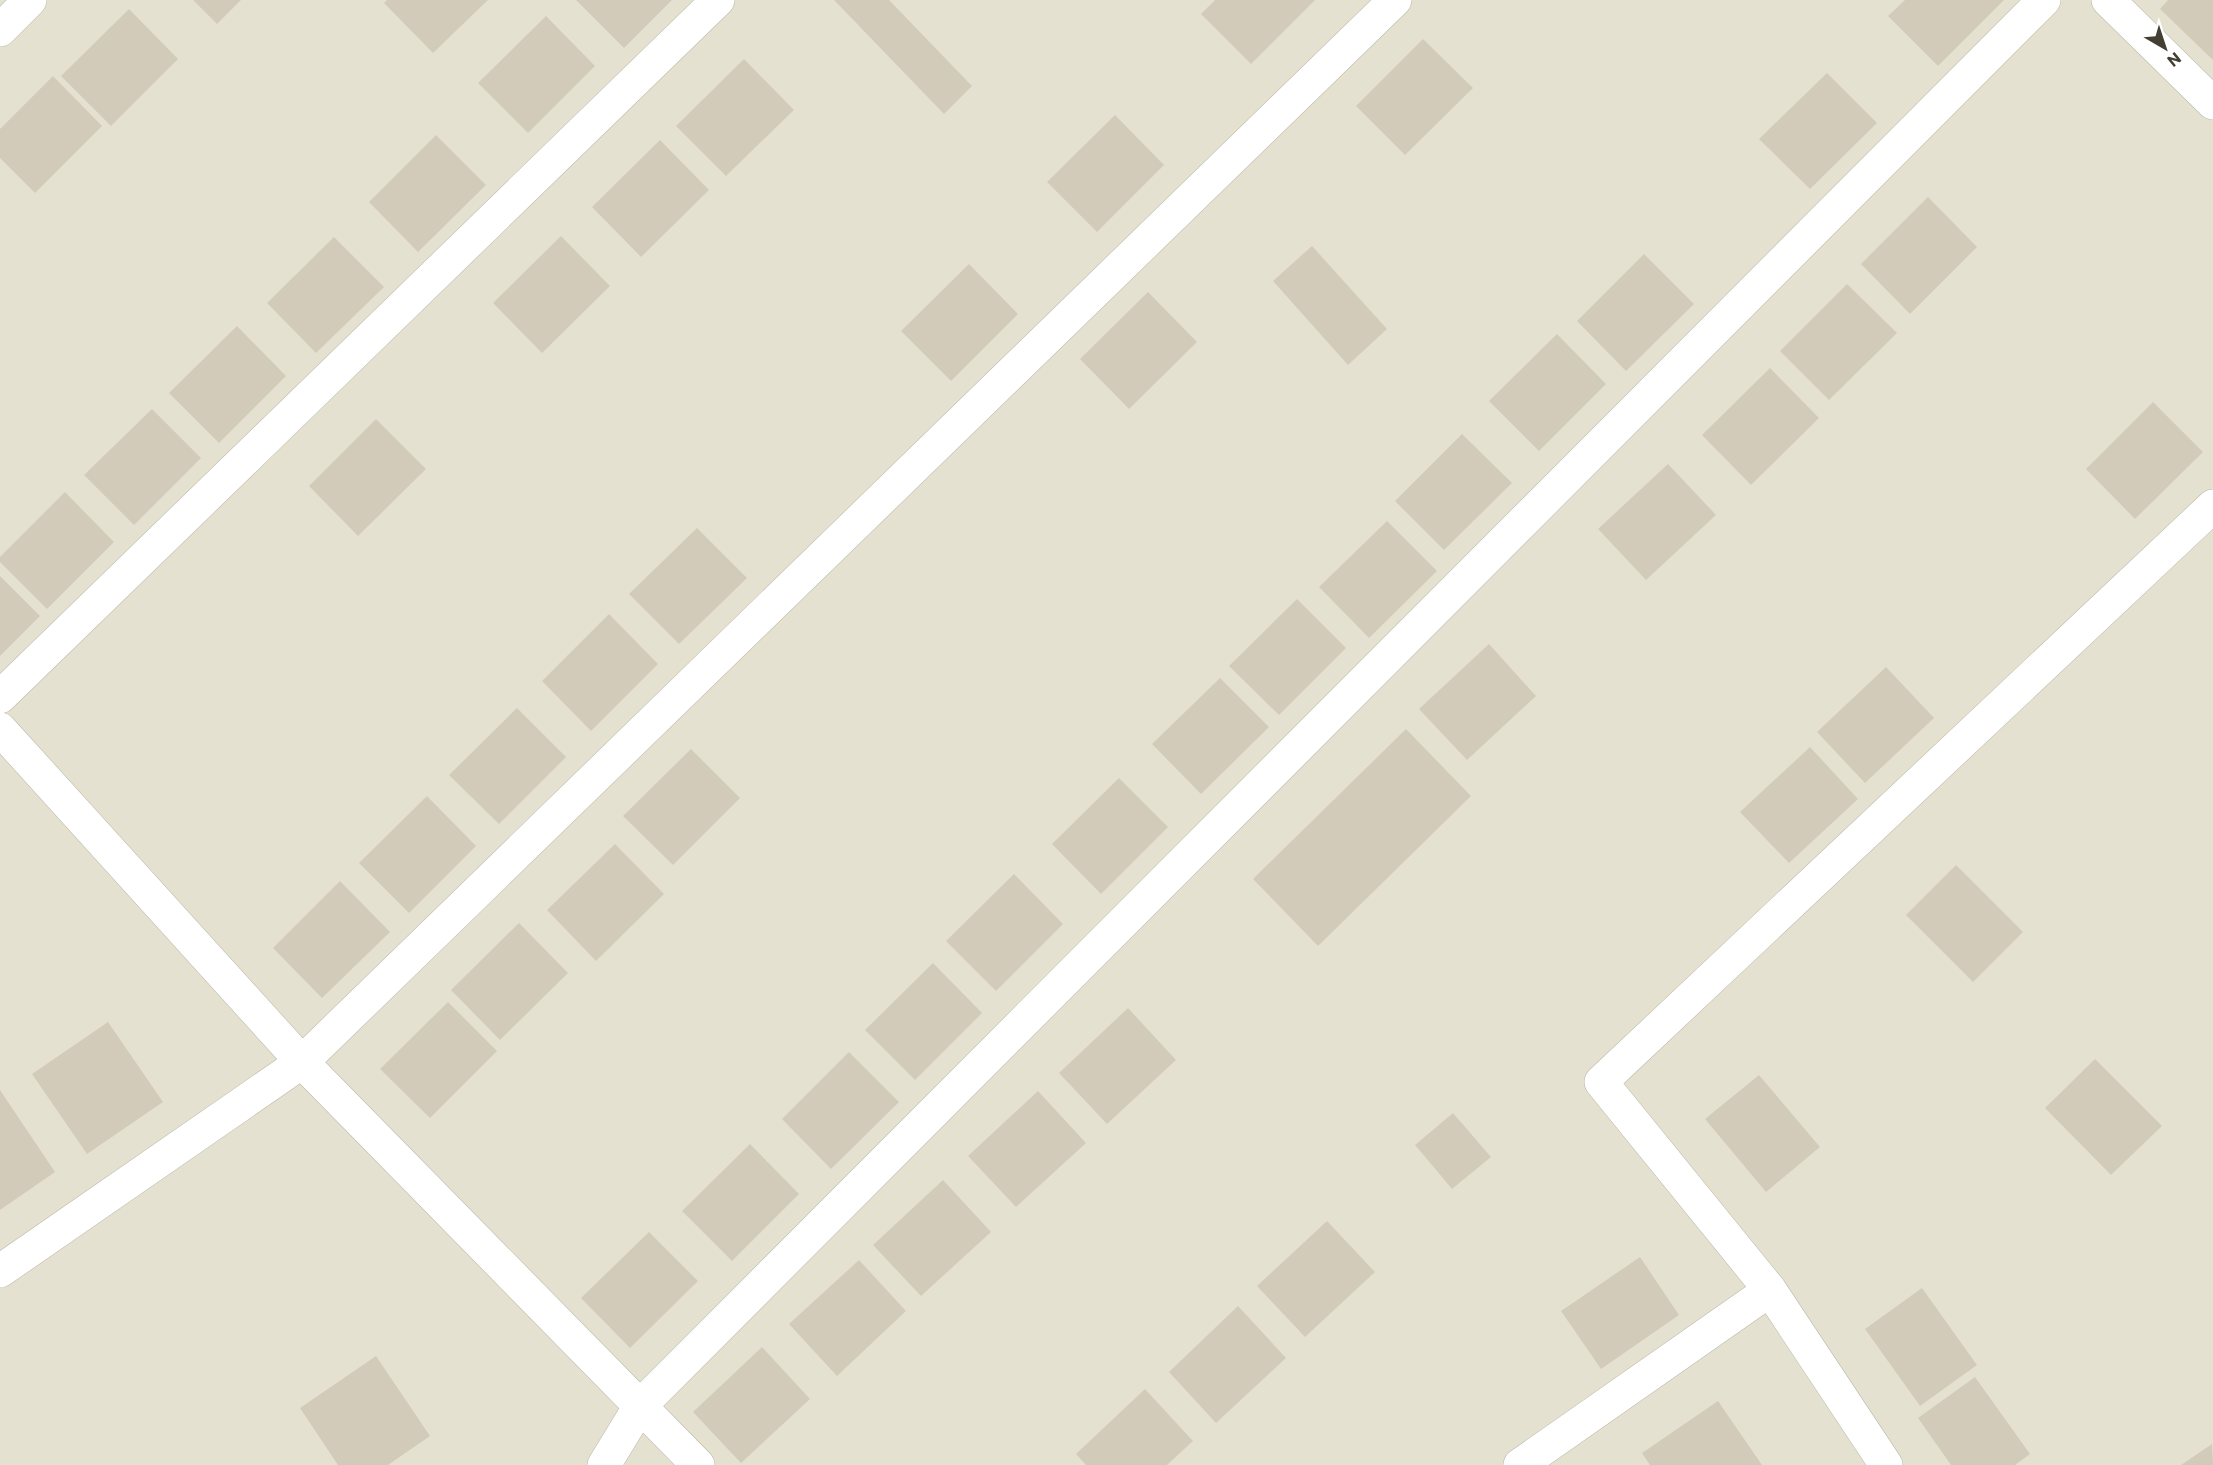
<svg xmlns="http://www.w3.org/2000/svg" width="2213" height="1465" font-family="Commissioner,sans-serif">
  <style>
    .residential { fill: #e5e1d1 }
    .building { fill: #d3cbb9 }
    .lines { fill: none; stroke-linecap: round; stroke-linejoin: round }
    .minor-casing { stroke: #bdb7a6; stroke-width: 34 }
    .minor { stroke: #fff; stroke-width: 33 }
  </style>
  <rect width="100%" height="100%" fill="#f1efe3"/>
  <path class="residential" d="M0,0h2213v1465h-2213z"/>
  <path class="building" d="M193,0h48l-24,24z
    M387,0h101l-55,53 -49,-50z
    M576,0h96l-48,48z
    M834,0h55l83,86 -28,28z
    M1215,0h100l-64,64 -50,-50z
    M1905,0h99l-66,66 -50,-50z
    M2168,0h45v60l-53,-51z
    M129,9l49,50 -67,67 -50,-50z
    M546,16l49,50 -67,67 -50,-50z
    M1423,39l50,49 -68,67 -49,-49z
    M744,59l50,51 -68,66 -50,-50z
    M1827,73l50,50 -67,66 -51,-50z
    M53,76l49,50 -67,67 -35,-35v-29z
    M1115,115l49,50 -67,67 -50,-50z
    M436,135l50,50 -68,67 -49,-50z
    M660,140l49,50 -68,67 -49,-50z
    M1928,197l49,50 -67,67 -49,-50z
    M561,236l49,50 -68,67 -49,-50z
    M334,237l50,50 -68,66 -49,-50z
    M1312,246l75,83 -39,36 -75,-84z
    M1644,254l50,50 -68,67 -49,-50z
    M969,264l49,50 -67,67 -50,-50z
    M1847,284l50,49 -68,67 -49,-49z
    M1148,292l49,50 -68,67 -49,-50z
    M237,326l49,50 -67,67 -50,-50z
    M1557,334l49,50 -67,67 -50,-50z
    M1770,368l49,50 -68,67 -49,-50z
    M2153,402l50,50 -68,67 -49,-50z
    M152,409l49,49 -67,67 -50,-50z
    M376,419l50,50 -68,67 -49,-50z
    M1462,434l50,49 -68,67 -49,-49z
    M1668,464l48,51 -70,65 -48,-51z
    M65,492l49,50 -67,67 -47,-47v-5z
    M1387,521l50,50 -68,67 -50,-51z
    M697,528l50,50 -68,66 -50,-50z
    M0,576l40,40 -40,40z
    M1297,599l49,49 -67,67 -50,-49z
    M609,614l49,50 -67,67 -49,-50z
    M1489,644l47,52 -69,64 -48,-51z
    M1886,667l48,51 -69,65 -48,-51z
    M1220,678l49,49 -68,67 -49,-50z
    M517,708l49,49 -67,67 -50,-49z
    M1406,729l65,67 -153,150 -65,-67z
    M1810,747l48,52 -69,64 -49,-51z
    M691,749l49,49 -67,67 -50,-49z
    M1119,778l49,49 -67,67 -49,-50z
    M427,796l49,50 -67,67 -50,-50z
    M615,844l49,50 -68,67 -49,-51z
    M1956,865l67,67 -50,50 -67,-67z
    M1014,874l49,50 -67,67 -50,-50z
    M340,881l50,51 -68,66 -49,-50z
    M519,923l49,50 -68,67 -49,-50z
    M933,963l49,50 -67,67 -50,-50z
    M448,1002l49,49 -67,67 -50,-49z
    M1128,1008l48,52 -69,64 -48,-51z
    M108,1022l55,80 -76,52 -55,-80z
    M849,1052l50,50 -68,67 -49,-50z
    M2095,1059l67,67 -51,49 -66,-67z
    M1759,1075l61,72 -54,45 -61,-73z
    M0,1090l55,82 -55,38z
    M1038,1091l48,52 -70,64 -48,-51z
    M1453,1113l38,44 -39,32 -37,-44z
    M750,1144l49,50 -67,67 -50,-50z
    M943,1180l48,52 -70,64 -48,-51z
    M1327,1221l48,51 -70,65 -48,-51z
    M649,1232l49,49 -68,67 -49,-50z
    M1640,1257l39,58 -78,54 -40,-58z
    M859,1260l47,51 -69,65 -48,-52z
    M1922,1288l55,77 -57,41 -55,-77z
    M1238,1306l48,52 -70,65 -47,-51z
    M762,1347l48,52 -69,64 -48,-51z
    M376,1356l54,80 -42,29h-50l-38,-57z
    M1975,1377l55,77 -15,11h-64l-33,-47z
    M1145,1389l48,52 -26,24h-81l-10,-11z
    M1718,1401l44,64h-112l-8,-12z
    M2212,1444l1,21h-32z"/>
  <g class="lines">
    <g class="minor-casing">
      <path id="minor" d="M2108,0l105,103
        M0,30l30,-30
        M0,697l718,-697
        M0,729l302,333 396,403
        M0,1271l302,-209 1093,-1062
        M604,1465l36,-59 1404,-1406
        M1520,1465l250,-175
        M1886,1465l-116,-175 -169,-208 612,-576"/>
    </g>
    <use href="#minor" class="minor"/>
  </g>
  <g transform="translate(2165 48) rotate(141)" stroke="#ffffff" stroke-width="4.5" paint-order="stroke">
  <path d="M0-4.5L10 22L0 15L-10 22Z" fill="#433f33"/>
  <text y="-9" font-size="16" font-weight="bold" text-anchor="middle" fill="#433f33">N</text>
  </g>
</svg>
